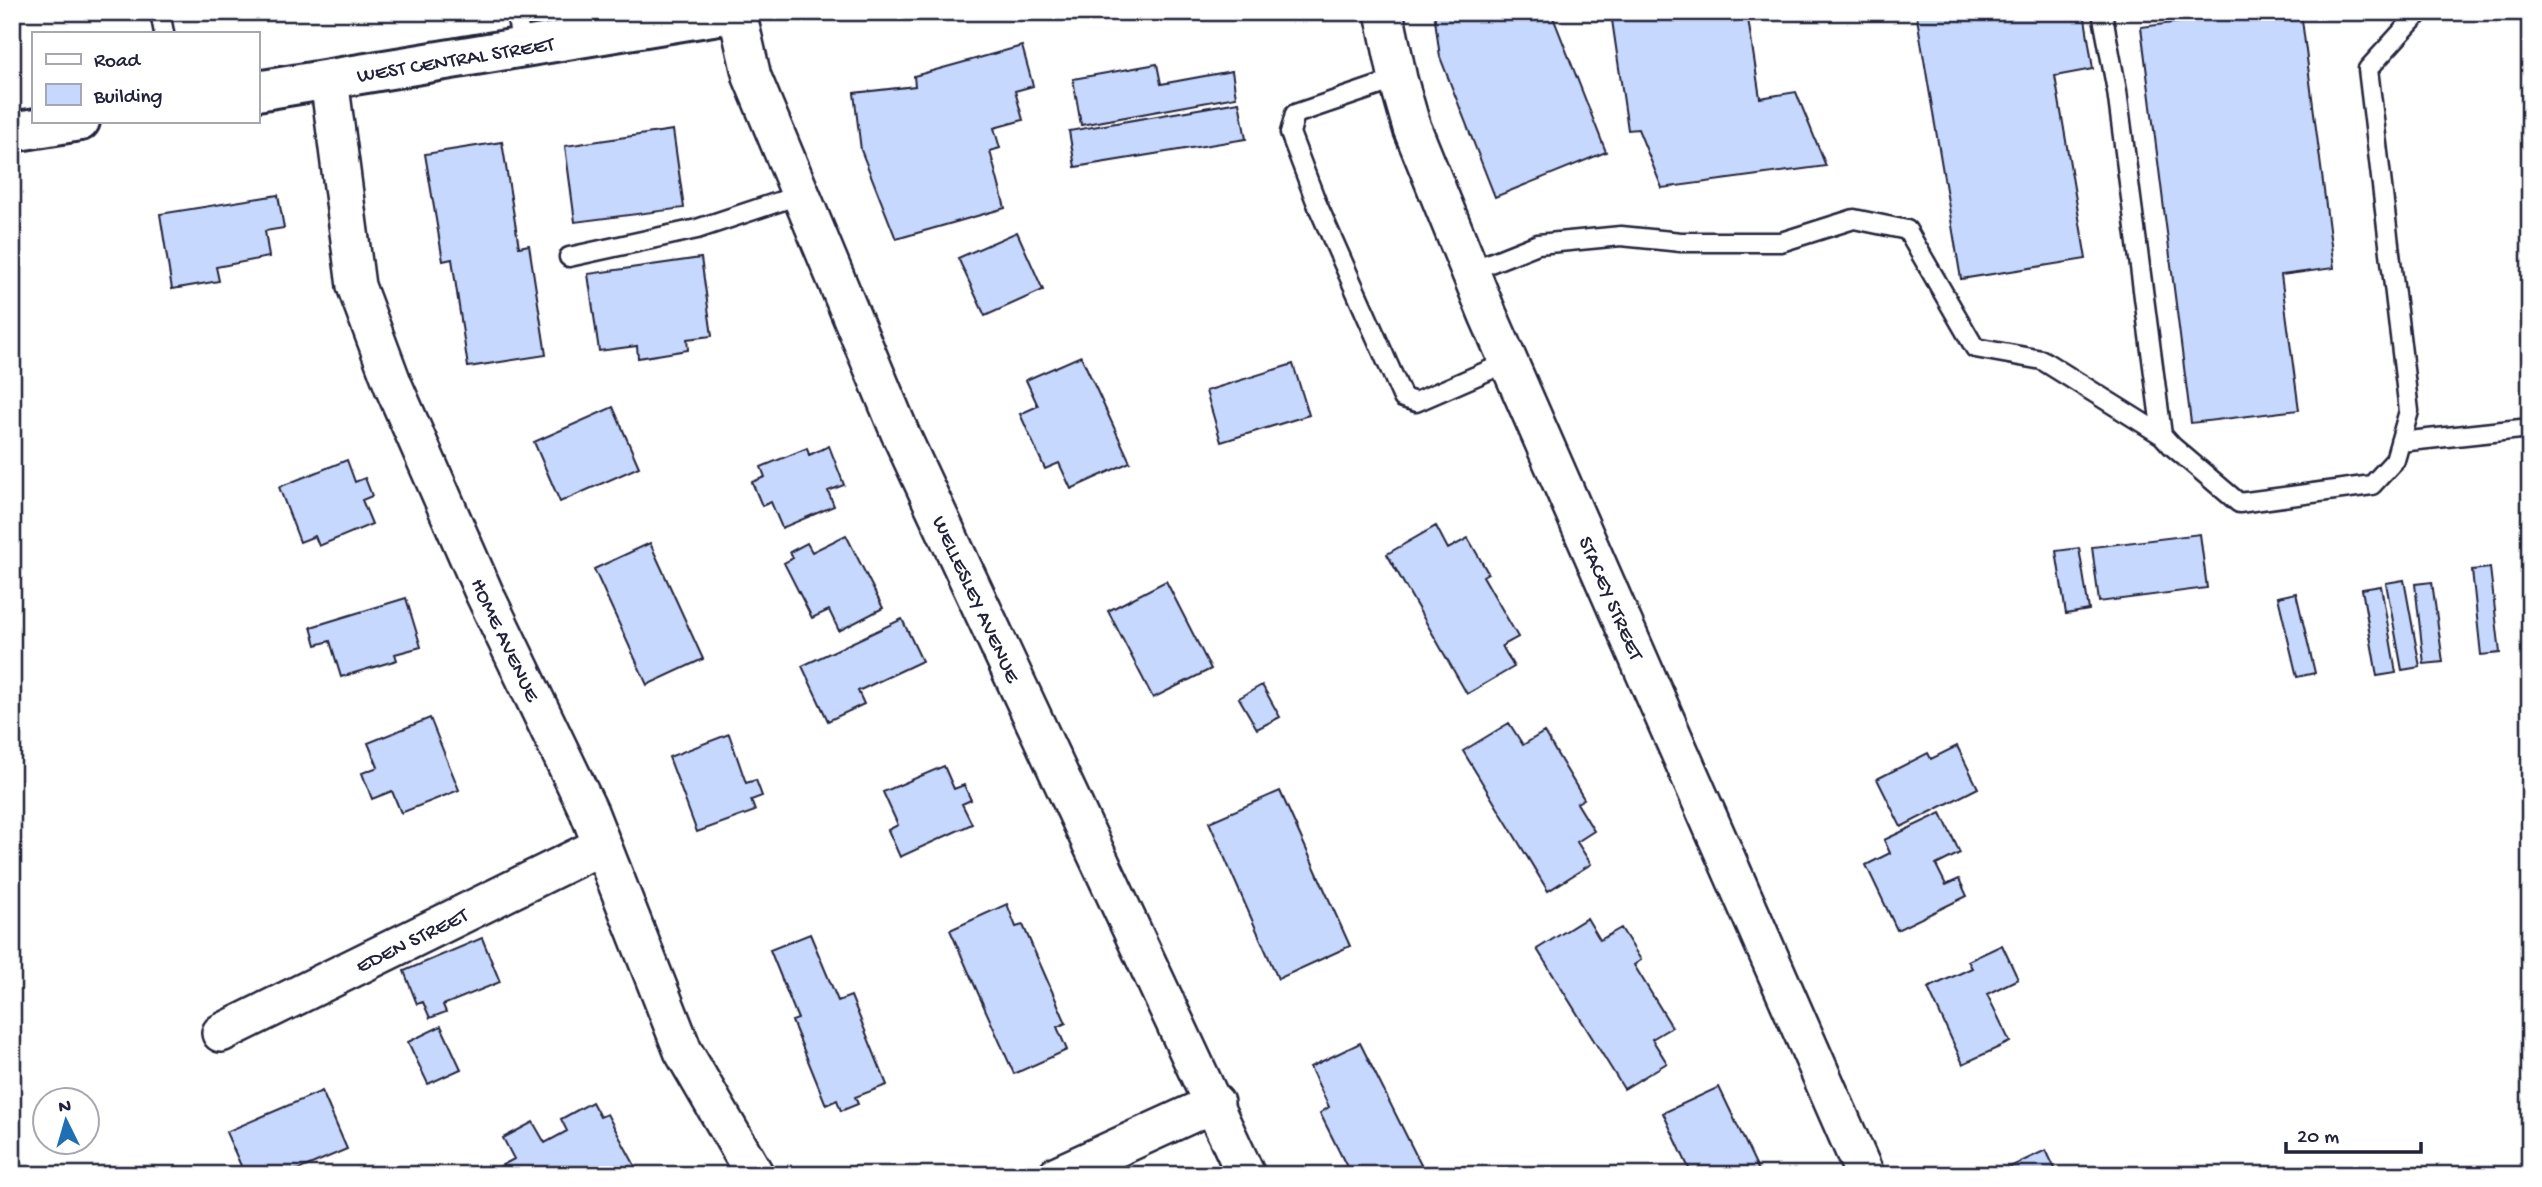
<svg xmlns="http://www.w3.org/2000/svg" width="2542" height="1187" font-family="'Gochi Hand',sans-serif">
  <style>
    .building { fill: #c6d8fd; stroke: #22223b; stroke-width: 2 }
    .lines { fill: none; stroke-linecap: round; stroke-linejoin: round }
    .service-casing { stroke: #22223b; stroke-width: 23 }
    .minor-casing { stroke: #22223b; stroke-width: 42 }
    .secondary-casing { stroke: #22223b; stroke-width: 44 }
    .service { stroke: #fff; stroke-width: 18 }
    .minor { stroke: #fff; stroke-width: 37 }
    .secondary { stroke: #fff; stroke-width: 38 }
    .labels { text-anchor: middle; stroke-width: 5; stroke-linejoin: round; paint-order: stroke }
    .street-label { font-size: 21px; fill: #22223b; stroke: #fff }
  </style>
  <rect width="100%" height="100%" fill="#fff"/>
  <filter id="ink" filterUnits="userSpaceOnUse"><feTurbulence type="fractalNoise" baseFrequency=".0143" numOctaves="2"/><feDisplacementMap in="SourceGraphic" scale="14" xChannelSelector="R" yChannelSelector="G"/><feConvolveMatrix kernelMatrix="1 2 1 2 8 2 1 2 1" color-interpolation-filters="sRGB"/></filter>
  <g filter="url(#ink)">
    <path class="building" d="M1434,12h117l55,140 -111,45 -55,-140z
      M1666,12h81l13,86 36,-6 30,74 -164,22 -24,-59 -10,1 -16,-110z
      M1916,12h168l9,57 -38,7 31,183 -125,20z
      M2260,12h41l33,256 -53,7 18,135 -108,13 -50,-396z
      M1022,46l11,40 -18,5 8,29 -29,8 6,20 -10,3 15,57 -109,31 -35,-89 -7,-57 61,-7 -1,-10z
      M1157,64l4,20 71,-13 4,26 -155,28 -8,-46z
      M1239,102l7,37 -171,28 -6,-36z
      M673,130l11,78 -109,14 -10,-76z
      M502,142l17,105 10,-2 17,110 -78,12 -16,-108 -9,2 -18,-107z
      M278,195l6,33 -19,3 4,26 -53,10 3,14 -47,8 -12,-75z
      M1017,232l26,58 -58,26 -27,-58z
      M701,258l11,78 -25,3 1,11 -50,8 -1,-12 -38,5 -11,-77z
      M1081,356l49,106 -59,27 -12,-26 -14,6 -25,-55 18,-8 -12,-26z
      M1293,364l16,51 -88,27 -15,-51z
      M613,407l26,60 -79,35 -26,-60z
      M829,446l15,39 -16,6 6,15 -52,22 -11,-26 -9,4 -10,-24 13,-5 -4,-10 46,-19 2,7z
      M347,460l8,22 10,-4 7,18 -10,4 10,24 -53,22 -4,-10 -15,6 -21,-55z
      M1436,526l12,23 20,-11 20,35 -5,3 35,61 -16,9 12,21 -47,27 -80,-140z
      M2200,534l7,54 -108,14 -7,-55z
      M846,535l37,73 -44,23 -10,-21 -17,8 -28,-55 9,-5 -3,-6 17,-9 5,9z
      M650,543l53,116 -56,26 -53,-116z
      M2079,548l10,62 -23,4 -10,-63z
      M2490,568l10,85 -19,2 -9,-85z
      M2404,580l16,87 -18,3 -16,-87z
      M1166,581l45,88 -58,29 -45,-87z
      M2432,582l11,80 -19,2 -9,-80z
      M2381,586l15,87 -19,3 -15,-87z
      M2296,593l19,80 -18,4 -19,-80z
      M406,598l15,49 -26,7 2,6 -56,17 -11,-36 -14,4 -5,-18z
      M902,619l20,42 -64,30 6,13 -36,17 -26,-55z
      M1262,685l18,32 -23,12 -18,-31z
      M430,718l29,72 -58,23 -9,-22 -20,8 -10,-26 16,-6 -10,-24z
      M1509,723l14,22 21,-13 40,67 -7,4 17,28 -17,11 14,22 -43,27 -85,-140z
      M729,734l17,49 10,-3 6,16 -11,4 4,11 -58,21 -28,-75z
      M1957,746l21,42 -77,39 -24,-48 51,-26 3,6z
      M944,766l10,23 10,-4 7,15 -9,4 10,20 -72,33 -12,-27 10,-5 -15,-33z
      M1280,791l70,155 -72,33 -69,-157z
      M1941,813l19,40 -24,12 10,20 13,-6 8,17 -70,34 -31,-65 24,-12 -6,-13z
      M1007,904l9,23 7,-2 43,98 -9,4 10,23 -53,24 -64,-144z
      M1587,918l13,22 21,-12 20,32 -7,5 38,62 -20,12 15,24 -43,26 -87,-140z
      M810,934l28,67 13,-5 36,89 -32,12 3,7 -17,7 -4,-11 -11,5 -34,-84 6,-2 -28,-69z
      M482,938l18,44 -57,23 3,7 -16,6 -7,-16 -6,2 -13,-33z
      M2002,945l16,34 -31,15 23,48 -47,22 -35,-76 44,-20 -4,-7z
      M441,1026l20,43 -33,15 -20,-42z
      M1360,1043l66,132h-75l-31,-62 9,-6 -19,-40z
      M1719,1087l42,88h-69l-29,-62z
      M322,1091l25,58 -61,26h-41l-19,-43z
      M592,1102l8,15 7,-3 33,61h-140l-3,-7 17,-9 -11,-21 30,-16 12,21 22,-12 -6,-12z
      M2046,1150l12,25h-44l-4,-8z"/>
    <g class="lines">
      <g class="service-casing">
        <path id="service" d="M160,12l4,21
          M516,12l6,36
          M2102,12l15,79 45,344
          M1398,79l-103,35 -5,19 27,71 86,194 13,4 92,-40
          M569,257l128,-28 105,-35
          M1470,271l68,-27 83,-8 60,6h100l73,-23 53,11 68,118 67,12 120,75 10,11 67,57 133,-18 23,-25 14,-49 -41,-342 52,-57
          M2400,442l130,-14"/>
      </g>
      <g class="minor-casing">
        <g id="minor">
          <path id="s1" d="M737,12l15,65 148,356 346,742"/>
          <path id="s2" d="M1384,12l14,67 14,49 76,187 377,860"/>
          <path id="s3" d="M329,79l27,207 37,99 92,210 104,217 94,239 72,124"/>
          <path id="s4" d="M221,1033l380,-187"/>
          <path d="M1057,1175l158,-72"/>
        </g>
      </g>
      <g class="secondary-casing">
        <g id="secondary">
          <path id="s5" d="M257,91l480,-79"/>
          <path d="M12,132l68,-11"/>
        </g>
      </g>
      <use href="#service" class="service"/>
      <use href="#minor" class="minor"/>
      <use href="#secondary" class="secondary"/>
    </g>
  </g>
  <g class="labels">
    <g class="street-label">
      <text dy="7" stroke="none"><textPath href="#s5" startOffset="201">WEST CENTRAL STREET</textPath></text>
      <text dy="7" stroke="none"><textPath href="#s2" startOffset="630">STACEY STREET</textPath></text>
      <text dy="7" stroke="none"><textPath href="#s1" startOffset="635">WELLESLEY AVENUE</textPath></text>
      <text dy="7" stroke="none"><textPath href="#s3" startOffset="593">HOME AVENUE</textPath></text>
      <text dy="7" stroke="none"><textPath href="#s4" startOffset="212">EDEN STREET</textPath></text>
    </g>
  </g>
  <rect width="2542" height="1187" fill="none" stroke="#fff" stroke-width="42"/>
  <rect x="21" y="21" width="2500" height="1145" fill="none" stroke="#22223b" stroke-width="2.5" filter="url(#ink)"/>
  <rect x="32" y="32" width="228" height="91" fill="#ffffff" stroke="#a7a7b1" stroke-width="2"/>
  <rect x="46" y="54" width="35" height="10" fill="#ffffff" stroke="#a7a7b1" stroke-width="2"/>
  <text x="94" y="66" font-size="21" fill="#22223b">Road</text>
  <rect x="46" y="84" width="35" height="21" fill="#c6d8fd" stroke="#a7a7b1" stroke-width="2"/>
  <text x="94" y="102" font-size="21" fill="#22223b">Building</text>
  <g transform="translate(66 1121) rotate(355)"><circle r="33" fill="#ffffff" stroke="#a7a7b1" stroke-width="2"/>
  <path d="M0-5L12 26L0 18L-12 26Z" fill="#1f6fb2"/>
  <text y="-10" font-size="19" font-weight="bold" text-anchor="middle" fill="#22223b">N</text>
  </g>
  <path d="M2286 1142v10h135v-10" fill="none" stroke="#22223b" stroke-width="3.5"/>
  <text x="2297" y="1142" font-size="21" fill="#22223b" stroke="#ffffff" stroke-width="5" paint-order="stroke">20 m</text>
</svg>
